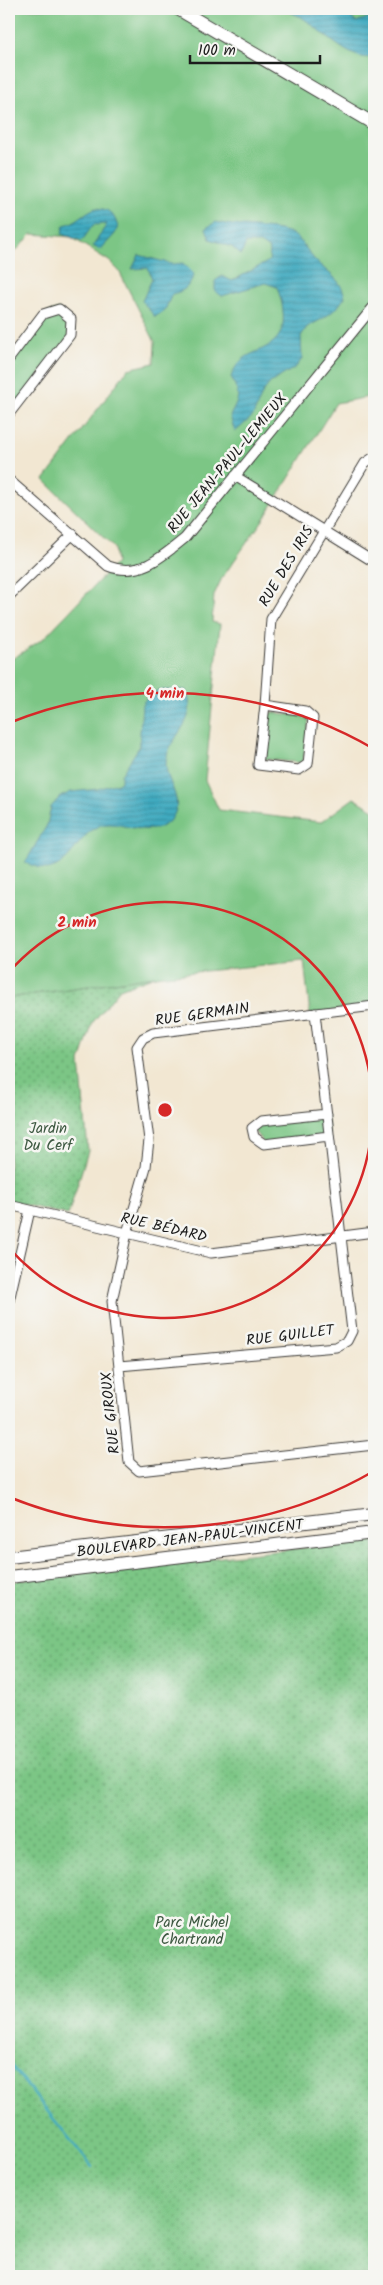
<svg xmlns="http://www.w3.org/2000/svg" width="383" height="2285" font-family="Kalam,sans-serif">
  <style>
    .grass { fill: #7bc685; stroke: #4c7150 }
    .park { fill: url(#park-dots); stroke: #4c7150 }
    .water { fill: url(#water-rules); stroke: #2e636e }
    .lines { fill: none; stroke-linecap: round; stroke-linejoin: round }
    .stream { stroke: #40aac0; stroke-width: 2.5 }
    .street-casing { stroke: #3c3a37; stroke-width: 11 }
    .secondary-casing { stroke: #3c3a37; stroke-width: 14 }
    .street { stroke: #fff; stroke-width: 9 }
    .secondary { stroke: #fff; stroke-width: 12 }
    .ring { fill: none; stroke: #d62828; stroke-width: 2.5 }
    .labels { text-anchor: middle; stroke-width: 5; stroke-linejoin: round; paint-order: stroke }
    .street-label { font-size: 15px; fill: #1c1c1c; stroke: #f6f6f2 }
    .park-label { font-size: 15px; fill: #3d5841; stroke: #f6f6f2 }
    .centre { fill: #d62828; stroke: #f6f6f2; stroke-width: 2.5 }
    .ring-label { font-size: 15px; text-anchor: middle; font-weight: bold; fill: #d62828; stroke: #f6f6f2; stroke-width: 5; stroke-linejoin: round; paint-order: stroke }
  </style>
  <defs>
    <pattern id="park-dots" width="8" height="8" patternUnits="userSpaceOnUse" patternTransform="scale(1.25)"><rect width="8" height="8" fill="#7bc685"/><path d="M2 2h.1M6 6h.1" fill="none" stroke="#64a06c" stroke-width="1.8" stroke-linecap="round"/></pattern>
    <pattern id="water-rules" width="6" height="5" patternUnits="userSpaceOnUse" patternTransform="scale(1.25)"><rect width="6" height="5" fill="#40aac0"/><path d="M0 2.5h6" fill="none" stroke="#358a9b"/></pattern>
  </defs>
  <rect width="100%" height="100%" fill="#f6f6f2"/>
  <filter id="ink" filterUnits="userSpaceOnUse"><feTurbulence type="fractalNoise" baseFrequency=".02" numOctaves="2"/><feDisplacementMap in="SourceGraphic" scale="10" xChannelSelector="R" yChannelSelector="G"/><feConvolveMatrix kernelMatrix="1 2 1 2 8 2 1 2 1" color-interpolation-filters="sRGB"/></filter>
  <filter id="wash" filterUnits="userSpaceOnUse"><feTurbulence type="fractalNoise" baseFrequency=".0096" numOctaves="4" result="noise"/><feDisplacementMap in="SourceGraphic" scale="20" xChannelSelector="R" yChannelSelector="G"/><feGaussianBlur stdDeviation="1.12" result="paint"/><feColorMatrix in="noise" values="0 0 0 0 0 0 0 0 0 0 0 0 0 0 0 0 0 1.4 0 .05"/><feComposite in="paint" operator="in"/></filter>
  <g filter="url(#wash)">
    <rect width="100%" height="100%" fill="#f2e7d2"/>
    <path class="grass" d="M9,9h365v387l-38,7 -73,117 -41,58 -8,17 -2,27 8,2 -15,156 14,30 102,12 33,-24 20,12v196l-64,8 -6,-53 -149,15 -146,22v-337l35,-23 72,-75 -2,-15 -70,-68 84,-111 26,-6 1,-21 -36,-71 -10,-10 -38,-24 -39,-3 -23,24z
      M59,309l12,10 -1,16 -61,79v-55l34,-45z
      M270,712l31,4 8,4 -6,43 -38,-4z
      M327,1114l2,22 -65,8 -12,-16 9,-6z"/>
    <path class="park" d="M155,976l-35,13 -27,33 -13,40 8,89 -20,64 -59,-14v-203z
      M374,1540v736h-365v-692l10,-4z"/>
    <path class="water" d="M283,9h58l15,13 14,-5 4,4v36c-24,6 -53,-28 -73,-40 -6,-3 -12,-5 -18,-8z
      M96,208c14,1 18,6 22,19l-3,7 -15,16 -7,-4 14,-22 -14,1 -11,16 -20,-7 2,-9c13,-2 20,-13 32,-17z
      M216,222c17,5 66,5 76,12 12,7 17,22 28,31 11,10 22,16 25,32l-8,11 -13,10 -17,9 -6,9 1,23 -6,8 -26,16 -7,9 -10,24 -18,16 -5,-16c10,-19 10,-20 1,-39 9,-24 22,-21 40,-33 19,-13 12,-40 6,-57l-12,-4 -43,13 -7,-5v-10l7,-5 10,5 37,-20 1,-11 -10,-7h-14l-5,12 -9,-8 -22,-8 -4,-11z
      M139,255l33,9 11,-1 11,11c-5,13 -9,17 -22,20l-7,16 -10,7 -13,-16 10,-22 -4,-11 -16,1z
      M159,690h27c15,33 -20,46 -20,74 0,19 19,36 6,54 -16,21 -42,7 -62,6 -29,-1 -36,42 -63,45 -6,0 -16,-4 -22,-6l22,-38 4,-18 9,-10 11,-5 27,-3 23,-7v-7l18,-28 3,-43 7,-9z"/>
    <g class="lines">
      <path class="stream" d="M9,2063l83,104"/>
    </g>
  </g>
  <g filter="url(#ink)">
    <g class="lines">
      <g class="street-casing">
        <path id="street" d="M9,359l34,-45 16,-5 12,10 -1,16 -61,79
          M235,476l139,86
          M9,480l99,86c31,12 54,-9 77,-28l189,-232
          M9,596l64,-62
          M265,705l40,6 8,7 -5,46 -9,6 -41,-5 7,-60 6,-86 94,-156 9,-6
          M374,1006l-221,27 -10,5 -6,9 12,93 -3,27 -19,66 -15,68 17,161 10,9 235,-26
          M327,1114l-66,7 -9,7 2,9 10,7 65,-8
          M9,1205l202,48 163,-21
          M9,1301l21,-91
          M119,1366l217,-19 11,-6 5,-10 -37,-318"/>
      </g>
      <g class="secondary-casing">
        <path id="secondary" d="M178,9l196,115
          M9,1557l365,-43
          M9,1577l365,-44"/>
      </g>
      <use href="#street" class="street"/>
      <use href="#secondary" class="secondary"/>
    </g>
  </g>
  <g class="ring">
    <path d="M9 972A208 208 0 1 1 9 1248"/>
    <path d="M374 1471A417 417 0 0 1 9 1497M9 723A417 417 0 0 1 374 749"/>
  </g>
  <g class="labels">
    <g class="street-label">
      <text transform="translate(227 463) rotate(-50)" y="5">RUE JEAN-PAUL-LEMIEUX</text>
      <text transform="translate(286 566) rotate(-59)" y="5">RUE DES IRIS</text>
      <text transform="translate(202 1014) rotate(-8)" y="5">RUE GERMAIN</text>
      <text transform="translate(164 1227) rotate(13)" y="5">RUE BÉDARD</text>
      <text transform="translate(290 1335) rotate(-7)" y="5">RUE GUILLET</text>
      <text transform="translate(110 1413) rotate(-96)" y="5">RUE GIROUX</text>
      <text transform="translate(190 1538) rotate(-7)" y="5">BOULEVARD JEAN-PAUL-VINCENT</text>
    </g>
    <g class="park-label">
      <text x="48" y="1133">Jardin<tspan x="48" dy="17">Du Cerf</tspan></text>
      <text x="192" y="1927">Parc Michel<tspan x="192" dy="17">Chartrand</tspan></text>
    </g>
  </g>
  <circle cx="165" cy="1110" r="8" class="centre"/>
  <g class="ring-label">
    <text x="165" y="698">4 min</text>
    <text x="77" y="927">2 min</text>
  </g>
  <rect width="383" height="2285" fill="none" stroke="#f6f6f2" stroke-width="30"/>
  <path d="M190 55v8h130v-8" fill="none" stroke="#1c1c1c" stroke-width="2.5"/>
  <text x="198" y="55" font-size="15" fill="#1c1c1c" stroke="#f6f6f2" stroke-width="4" paint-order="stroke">100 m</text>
</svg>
